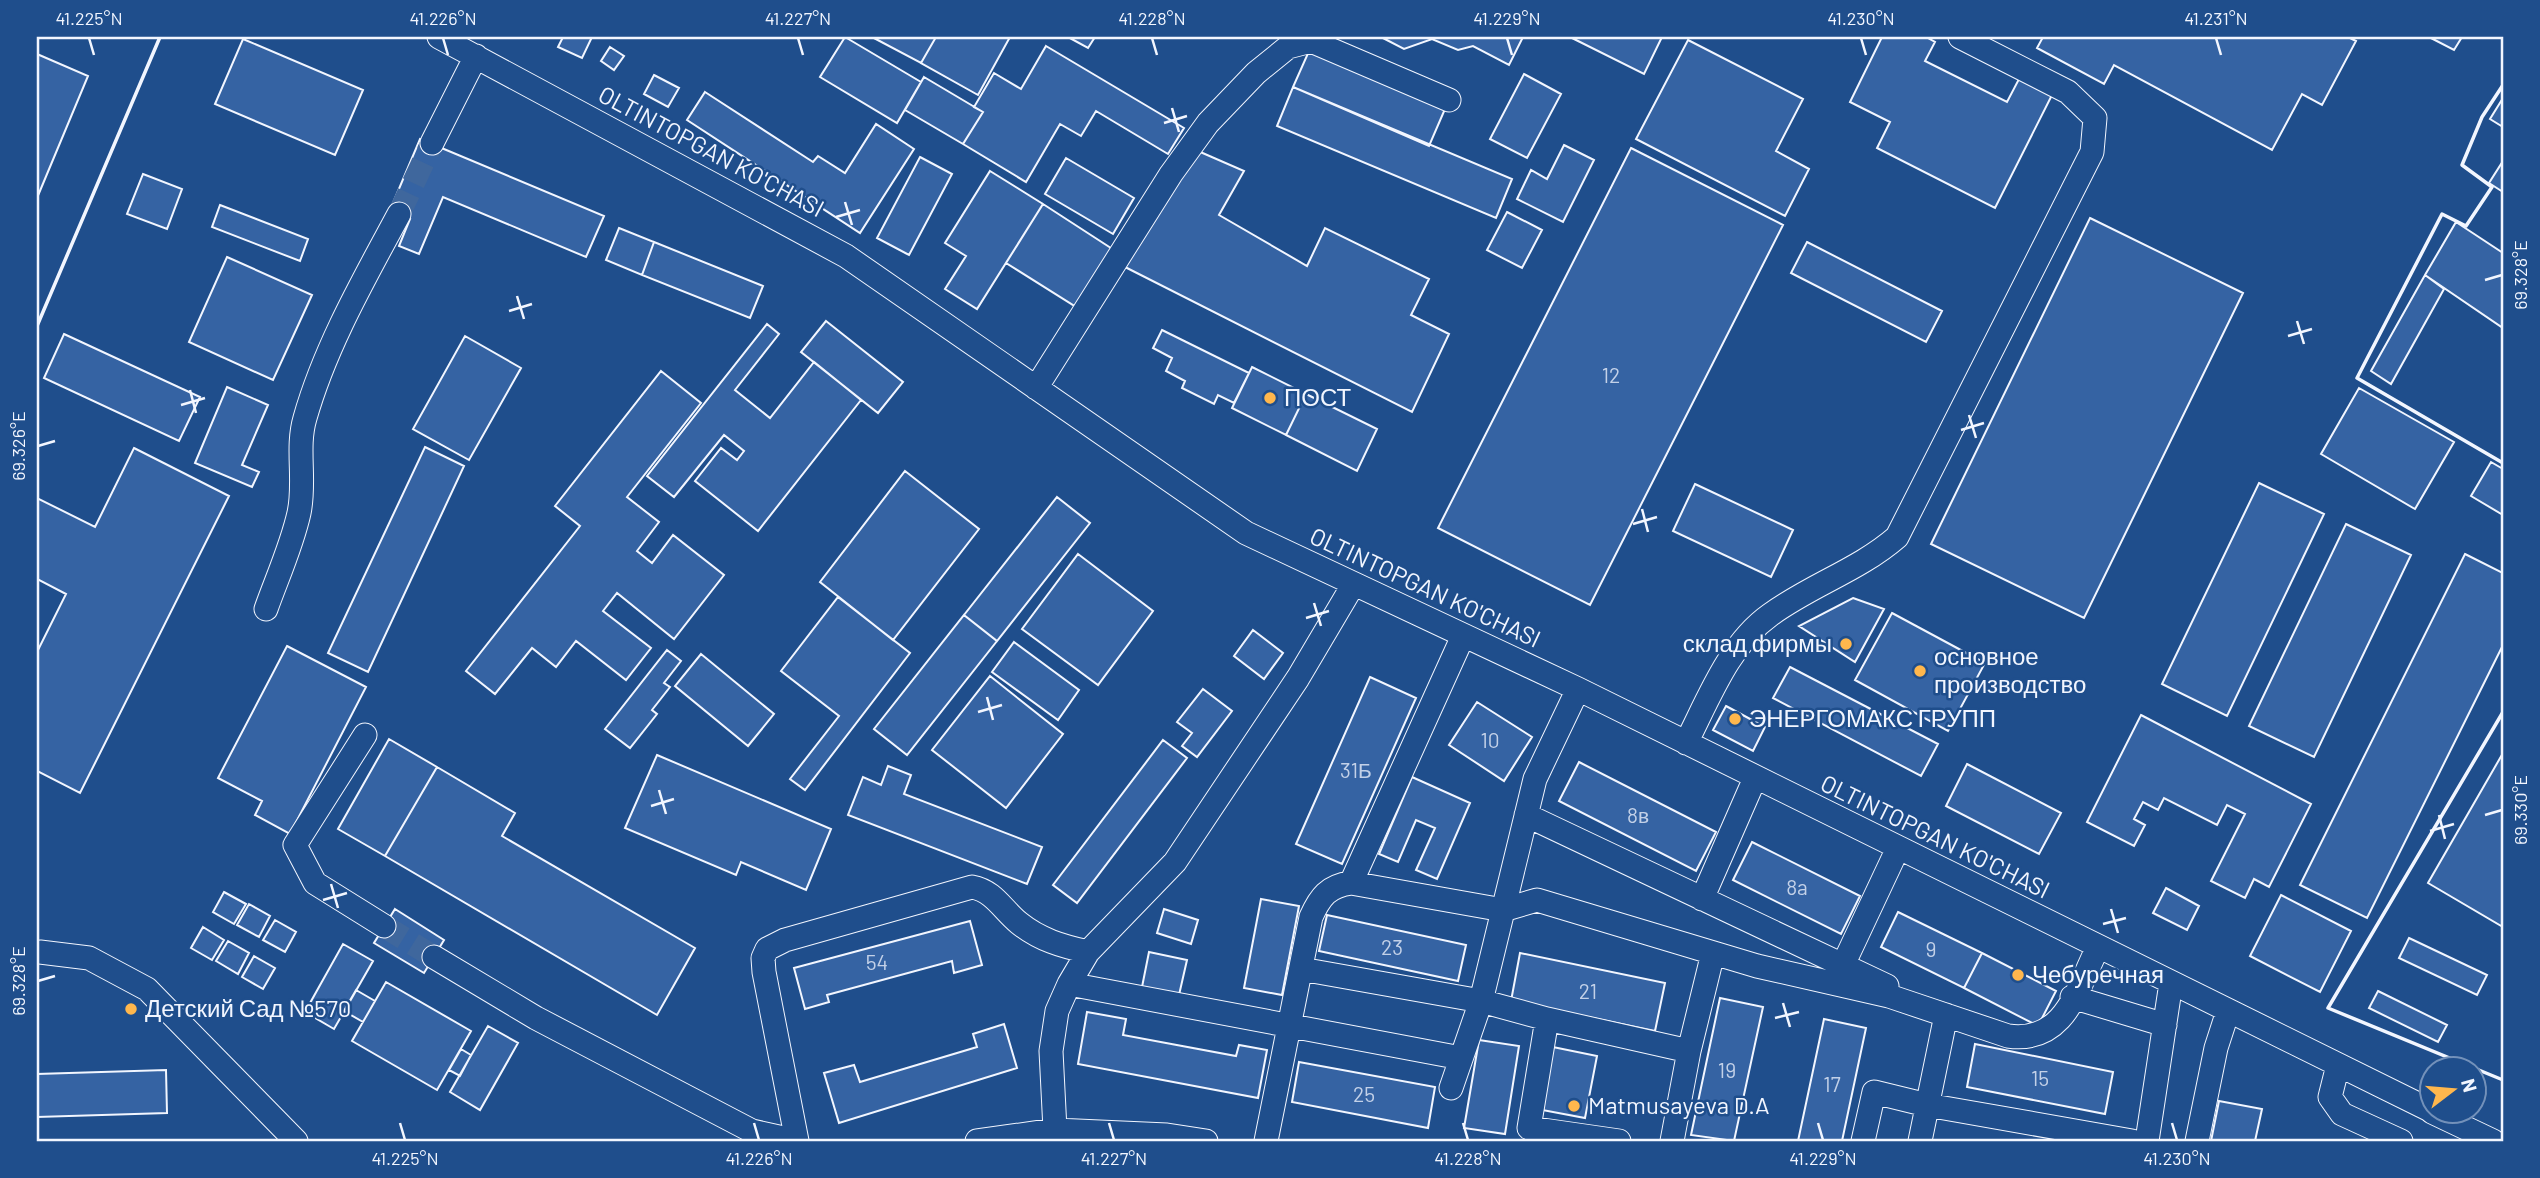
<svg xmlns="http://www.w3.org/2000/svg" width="2540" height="1178" font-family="Barlow,sans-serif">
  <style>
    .building { fill: #3563a3; stroke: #f2f6ff; stroke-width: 2 }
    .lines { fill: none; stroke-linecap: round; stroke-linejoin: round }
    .minor-tunnel { stroke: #3f679d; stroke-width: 23; stroke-dasharray: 23 11; stroke-linecap: butt }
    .minor-casing { stroke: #f2f6ff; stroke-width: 25 }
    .minor { stroke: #1f4e8c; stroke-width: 23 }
    .wall { stroke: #f2f6ff; stroke-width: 3.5 }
    .ticks { fill: none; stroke: #f2f6ff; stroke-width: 2.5 }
    .poi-dot { fill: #ffb74d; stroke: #1f4e8c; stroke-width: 2.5 }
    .labels { text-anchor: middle; stroke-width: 5; stroke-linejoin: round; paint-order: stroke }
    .number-label { font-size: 21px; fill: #c3d1e8 }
    .street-label { font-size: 24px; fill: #f2f6ff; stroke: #1f4e8c }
    .poi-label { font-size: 24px; fill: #f2f6ff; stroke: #1f4e8c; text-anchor: start }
    .neatline { fill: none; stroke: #f2f6ff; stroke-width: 2.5 }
    .ticks-label { font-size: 18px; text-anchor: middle; fill: #f2f6ff }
  </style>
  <rect width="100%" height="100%" fill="#1f4e8c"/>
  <path class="building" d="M563,37h29l-10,21 -24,-11z
    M845,37l76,45 -24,41 -77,-46z
    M872,37h64l-15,26z
    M936,37h74l-32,58 -57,-32z
    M1068,37h27l-7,11z
    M1381,37h142l-14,28 -36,-19 -15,4 -26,-11 -28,10z
    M1570,37h92l-18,37z
    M1882,37h44l9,5 -10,19 82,41 12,-23 33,16 -57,113 -118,-60 13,-26 -40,-20z
    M2043,37h305l8,4 -34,64 -20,-11 -30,56 -158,-85 -10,19 -67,-36z
    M2429,37h33l-8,13z
    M243,39l120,51 -28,65 -120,-51z
    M1688,40l115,59 -27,52 33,18 -24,47 -149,-77z
    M1046,46l138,82 -16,26 -72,-43 -15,25 -21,-12 -34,58 -63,-38 20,-32 -9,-5 20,-34 27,16z
    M610,47l14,9 -10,14 -13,-9z
    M1309,51l136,58 -16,37 -136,-59z
    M37,54l51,22 -51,122z
    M1524,74l37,20 -34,64 -37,-19z
    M654,75l25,13 -11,19 -24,-13z
    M924,77l59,35 -20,32 -58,-34z
    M1293,87l219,92 -16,39 -219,-92z
    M705,92l108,70 5,-6 27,17 31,-49 38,25 -54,84 -173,-113z
    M2503,98v29l-13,-8z
    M420,139l184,77 -18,41 -143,-60 -24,57 -20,-8 11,-27 -20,-9z
    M1564,145l30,15 -31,62 -46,-23 14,-29 16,9z
    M1631,148l152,77 -193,380 -152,-77z
    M1198,151l46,20 -25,44 88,51 18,-38 104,51 -18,36 38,19 -37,78 -287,-145z
    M920,157l32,17 -43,81 -32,-17z
    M1066,158l68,40 -21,36 -68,-40z
    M2503,161v31l-14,-9z
    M990,171l53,33 -66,105 -32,-20 21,-33 -21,-13z
    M143,174l39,15 -15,40 -40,-15z
    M1043,204l74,48 -36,58 -75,-47z
    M220,205l88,34 -8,22 -88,-34z
    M1507,212l35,18 -20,38 -35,-18z
    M2090,218l153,75 -159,325 -153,-74z
    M2456,222l47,31v75l-78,-53z
    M619,228l35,14 -12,33 -36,-15z
    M654,242l109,44 -13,32 -108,-43z
    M1807,242l135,69 -16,31 -135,-69z
    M227,257l85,38 -39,85 -84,-38z
    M2425,275l19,14 -53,95 -20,-13z
    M826,321l77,61 -25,31 -77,-61z
    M767,324l12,10 -44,56 35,28 44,-56 47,38 -103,131 -63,-50 26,-33 16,12 7,-9 -20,-16 -50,62 -27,-21z
    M1162,330l87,43 -15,30 -16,-8 -4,9 -32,-16 3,-7 -19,-10 6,-13 -19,-10z
    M64,334l136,63 -21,44 -135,-63z
    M465,336l56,32 -52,92 -56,-31z
    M1252,367l54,27 -20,41 -54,-27z
    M661,371l40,32 -74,94 32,25 -22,29 15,12 21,-28 51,40 -50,64 -57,-46 -14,18 48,37 -25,32 -50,-39 -20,26 -24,-19 -37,46 -29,-23 114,-145 -25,-20z
    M227,387l41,18 -26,60 17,7 -7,15 -57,-24z
    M2359,388l95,54 -39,67 -94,-55z
    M1306,394l71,35 -20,42 -71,-36z
    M425,447l39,19 -96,206 -40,-19z
    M134,448l95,48 -149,297 -43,-22v-119l29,-58 -29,-15v-81l58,29z
    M2491,462l12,7v46l-32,-19z
    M905,471l74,58 -86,111 -73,-58z
    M2259,483l65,31 -97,202 -65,-32z
    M1695,484l98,46 -22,47 -98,-46z
    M1057,497l33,26 -93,118 -33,-26z
    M2346,524l65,31 -97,202 -65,-31z
    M1078,554l75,57 -55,74 -76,-56z
    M2465,554l38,19v72l-136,273 -67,-33z
    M838,597l72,56 -105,137 -15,-11 49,-63 -58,-45z
    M1853,598l31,11 -29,53 -56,-36z
    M1892,613l93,50 -37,68 -93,-51z
    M964,615l33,26 -90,114 -33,-26z
    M1253,630l30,23 -19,26 -30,-23z
    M1014,642l65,48 -21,30 -66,-48z
    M287,646l79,41 -76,147 -35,-19 7,-14 -44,-23z
    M667,650l14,11 -17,22 6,4 -18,23 5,4 -27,34 -25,-19z
    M701,654l73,60 -26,32 -73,-60z
    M1790,667l148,77 -17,32 -148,-78z
    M990,676l73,58 -57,74 -74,-58z
    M1370,677l46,21 -74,166 -46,-20z
    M1203,689l29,22 -35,46 -15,-11 10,-13 -15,-11z
    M1477,702l55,35 -28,44 -55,-36z
    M1726,706l39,21 -12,24 -40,-21z
    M2141,715l170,89 -42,83 -15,-8 -9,19 -34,-17 34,-67 -18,-9 -10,20 -53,-27 -6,12 -15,-8 -9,17 11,6 -11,21 -47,-24z
    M389,739l48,28 -52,89 -47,-27z
    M1163,740l24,18 -110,145 -24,-18z
    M2503,753v174l-75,-44z
    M657,755l174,74 -25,61 -65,-28 -5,13 -111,-47z
    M1579,762l137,70 -20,39 -137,-70z
    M1967,764l94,49 -22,41 -93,-48z
    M888,766l23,9 -7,19 138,53 -15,37 -179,-69 15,-38 18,8z
    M437,767l78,46 -13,23 193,112 -38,67 -272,-159z
    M1412,777l58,26 -33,76 -21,-9 19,-42 -19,-8 -18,42 -19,-8z
    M1752,842l108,54 -19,38 -108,-54z
    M2166,888l33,18 -12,24 -34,-17z
    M224,892l22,12 -12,20 -21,-12z
    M2281,895l70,36 -31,61 -70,-36z
    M1261,899l38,7 -17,89 -38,-7z
    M249,904l21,12 -11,21 -22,-12z
    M395,909l49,31 -20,33 -50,-30z
    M1164,909l34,11 -7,24 -34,-11z
    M1898,912l84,41 -18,35 -83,-41z
    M1327,915l139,30 -8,36 -139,-30z
    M275,920l21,12 -11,20 -22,-12z
    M970,921l12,44 -28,8 -2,-12 -125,34 2,7 -24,7 -11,-41z
    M203,927l21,13 -12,20 -21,-12z
    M2409,938l78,37 -10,20 -78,-37z
    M228,941l21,12 -11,21 -22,-13z
    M343,944l30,17 -39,68 -29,-17z
    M1149,952l38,8 -8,35 -37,-8z
    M1520,953l145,30 -10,48 -144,-30z
    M1982,953l74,38 -18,35 -74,-38z
    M254,956l21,12 -12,21 -21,-12z
    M386,982l85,49 -34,59 -85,-49z
    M356,990l19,11 -12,21 -19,-11z
    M2378,991l69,34 -9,17 -69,-34z
    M1720,998l43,9 -29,134 -43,-6z
    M1087,1012l39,7 -3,16 113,21 3,-11 28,5 -9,48 -180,-34z
    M1824,1019l42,9 -24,113h-44z
    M1004,1024l13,44 -178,55 -15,-50 30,-8 6,17 117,-35 -4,-13z
    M488,1026l30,17 -38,67 -30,-18z
    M1479,1040l40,6 -14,88 -41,-6z
    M1975,1044l138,28 -8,42 -138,-27z
    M1548,1046l49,10 -12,62 -48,-9z
    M461,1049l10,6 -11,21 -11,-6z
    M1299,1062l136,25 -7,41 -136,-26z
    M166,1070l1,43 -130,4v-43z
    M2219,1101l43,8 -7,32h-44z"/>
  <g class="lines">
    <path class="minor-tunnel" d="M399,214l33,-71
      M384,926l50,31"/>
    <g class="minor-casing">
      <path id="minor" d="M439,37l407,219 400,277 332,156 854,422
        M432,143l44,-87
        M1036,388l135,-214 37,-51 48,-50 32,-26 23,-6 138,59
        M266,609c11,-31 26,-64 33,-96 7,-32 -3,-65 6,-95 20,-71 59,-139 94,-204
        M1463,636l-112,247 152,27 34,-10 220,66 132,30 119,40c57,8 69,-47 90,-89
        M365,735l-70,110 20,38 69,43
        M1686,743c22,-43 43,-99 84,-128 41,-30 89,-45 127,-78l195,-385 3,-34 -27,-26 -108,-55
        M1526,815l361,171
        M1702,899l53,-121
        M40,952l49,6 58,31 149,152
        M434,957l102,61 216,113 45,10
        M1843,965l55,-117
        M1301,969l180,32 66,18 -18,109 90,13
        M1069,984l392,74
        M2072,997l93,28
        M1547,1019l142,32
        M2338,1065l-8,32 12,17 59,27
        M1451,1088l30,-87 54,-222 43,-90
        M2432,1112l61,29
        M797,1141l-33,-169 -1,-14 4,-9 18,-9 187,-53c22,4 30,22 47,36 21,17 43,23 69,29
        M977,1141l78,-11 -4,-79 6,-40 12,-27 19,-32 87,-90 123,-184 55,-93
        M1056,1141l-1,-11 112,5 39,6
        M1266,1141l45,-224c9,-20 17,-31 40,-34
        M1672,1141l17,-90 24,-98
        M1863,1141l11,-49 53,13 205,36
        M1920,1141l26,-126
        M2147,1141l24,-158
        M2197,1141l19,-93 12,-37"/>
    </g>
    <use href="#minor" class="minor"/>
    <path class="wall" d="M2503,85l-21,32 -20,48 30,22 -26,39 -24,-12 -85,164 146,85
      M37,326l123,-289
      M2503,712l-175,296 175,72"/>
  </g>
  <path class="ticks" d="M89,38l5,17M443,38l5,17M798,38l5,17M1152,38l5,17M1507,38l5,17M1861,38l5,17M2216,38l5,17M1172,108l7,24M1164,123l23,-7M845,202l7,23M836,217l24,-7M2485,280l17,-5M517,296l7,23M509,311l23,-7M2297,321l7,23M2288,336l24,-7M190,390l6,23M181,405l24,-7M1969,415l7,23M1961,430l23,-7M38,446l17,-5M1642,509l6,23M1633,524l24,-7M1314,603l7,23M1306,618l23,-7M987,697l6,23M978,712l24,-7M659,790l7,24M651,806l23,-7M2439,815l6,24M2485,815l17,-5M2430,831l24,-7M331,884l7,24M323,900l24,-7M2111,909l7,24M2103,924l23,-6M38,981l17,-5M1783,1003l7,24M1775,1018l24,-6M400,1123l5,17M754,1123l5,17M1109,1123l5,17M1463,1123l5,17M1818,1123l5,17M2172,1123l5,17"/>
  <g class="poi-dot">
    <circle cx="1270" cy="398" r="7"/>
    <circle cx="1846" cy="644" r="7"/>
    <circle cx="1920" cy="671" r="7"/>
    <circle cx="1735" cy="719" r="7"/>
    <circle cx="2018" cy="975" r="7"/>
    <circle cx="131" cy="1009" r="7"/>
    <circle cx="1574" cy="1106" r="7"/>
  </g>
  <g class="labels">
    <g class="number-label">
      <text x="1611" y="383">12</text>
      <text x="1490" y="748">10</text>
      <text x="1356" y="778">31Б</text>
      <text x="1638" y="823">8в</text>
      <text x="1797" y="895">8a</text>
      <text x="1392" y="955">23</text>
      <text x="1931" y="957">9</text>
      <text x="877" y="970">54</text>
      <text x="1588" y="999">21</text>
      <text x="1727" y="1078">19</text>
      <text x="2040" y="1086">15</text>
      <text x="1832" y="1092">17</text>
      <text x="1364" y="1102">25</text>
    </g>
    <g class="street-label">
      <text transform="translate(711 152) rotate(28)" y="8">OLTINTOPGAN KO'CHASI</text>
      <text transform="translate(1425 588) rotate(25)" y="8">OLTINTOPGAN KO'CHASI</text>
      <text transform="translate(1935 837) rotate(26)" y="8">OLTINTOPGAN KO'CHASI</text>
    </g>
    <g class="poi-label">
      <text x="1284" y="406">ПОСТ</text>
      <text x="1832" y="652" text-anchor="end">склад фирмы</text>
      <text x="1934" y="665">основное<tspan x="1934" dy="28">производство</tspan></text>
      <text x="1749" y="727">ЭНЕРГОМАКС ГРУПП</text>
      <text x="2032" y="983">Чебуречная</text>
      <text x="145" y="1017">Детский Сад №570</text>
      <text x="1588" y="1114">Matmusayeva D.A</text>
    </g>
  </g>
  <rect width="2540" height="1178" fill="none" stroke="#1f4e8c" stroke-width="77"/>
  <g transform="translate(2453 1090) rotate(74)"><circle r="33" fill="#1f4e8c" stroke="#7391ba" stroke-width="2"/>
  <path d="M0-5L12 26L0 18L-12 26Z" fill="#ffb74d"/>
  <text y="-10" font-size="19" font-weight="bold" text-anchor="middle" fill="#f2f6ff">N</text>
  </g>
  <rect x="38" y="38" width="2464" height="1102" class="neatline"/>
  <g class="ticks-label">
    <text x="89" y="25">41.225°N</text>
    <text x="443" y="25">41.226°N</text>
    <text x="798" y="25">41.227°N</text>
    <text x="1152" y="25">41.228°N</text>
    <text x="1507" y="25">41.229°N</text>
    <text x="1861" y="25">41.230°N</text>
    <text x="2216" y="25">41.231°N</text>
    <text transform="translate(2521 275) rotate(-90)" y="6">69.328°E</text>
    <text transform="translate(19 446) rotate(-90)" y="6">69.326°E</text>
    <text transform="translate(2521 810) rotate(-90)" y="6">69.330°E</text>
    <text transform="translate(19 981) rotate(-90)" y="6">69.328°E</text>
    <text x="405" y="1165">41.225°N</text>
    <text x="759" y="1165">41.226°N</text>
    <text x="1114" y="1165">41.227°N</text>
    <text x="1468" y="1165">41.228°N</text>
    <text x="1823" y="1165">41.229°N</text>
    <text x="2177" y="1165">41.230°N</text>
  </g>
</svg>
